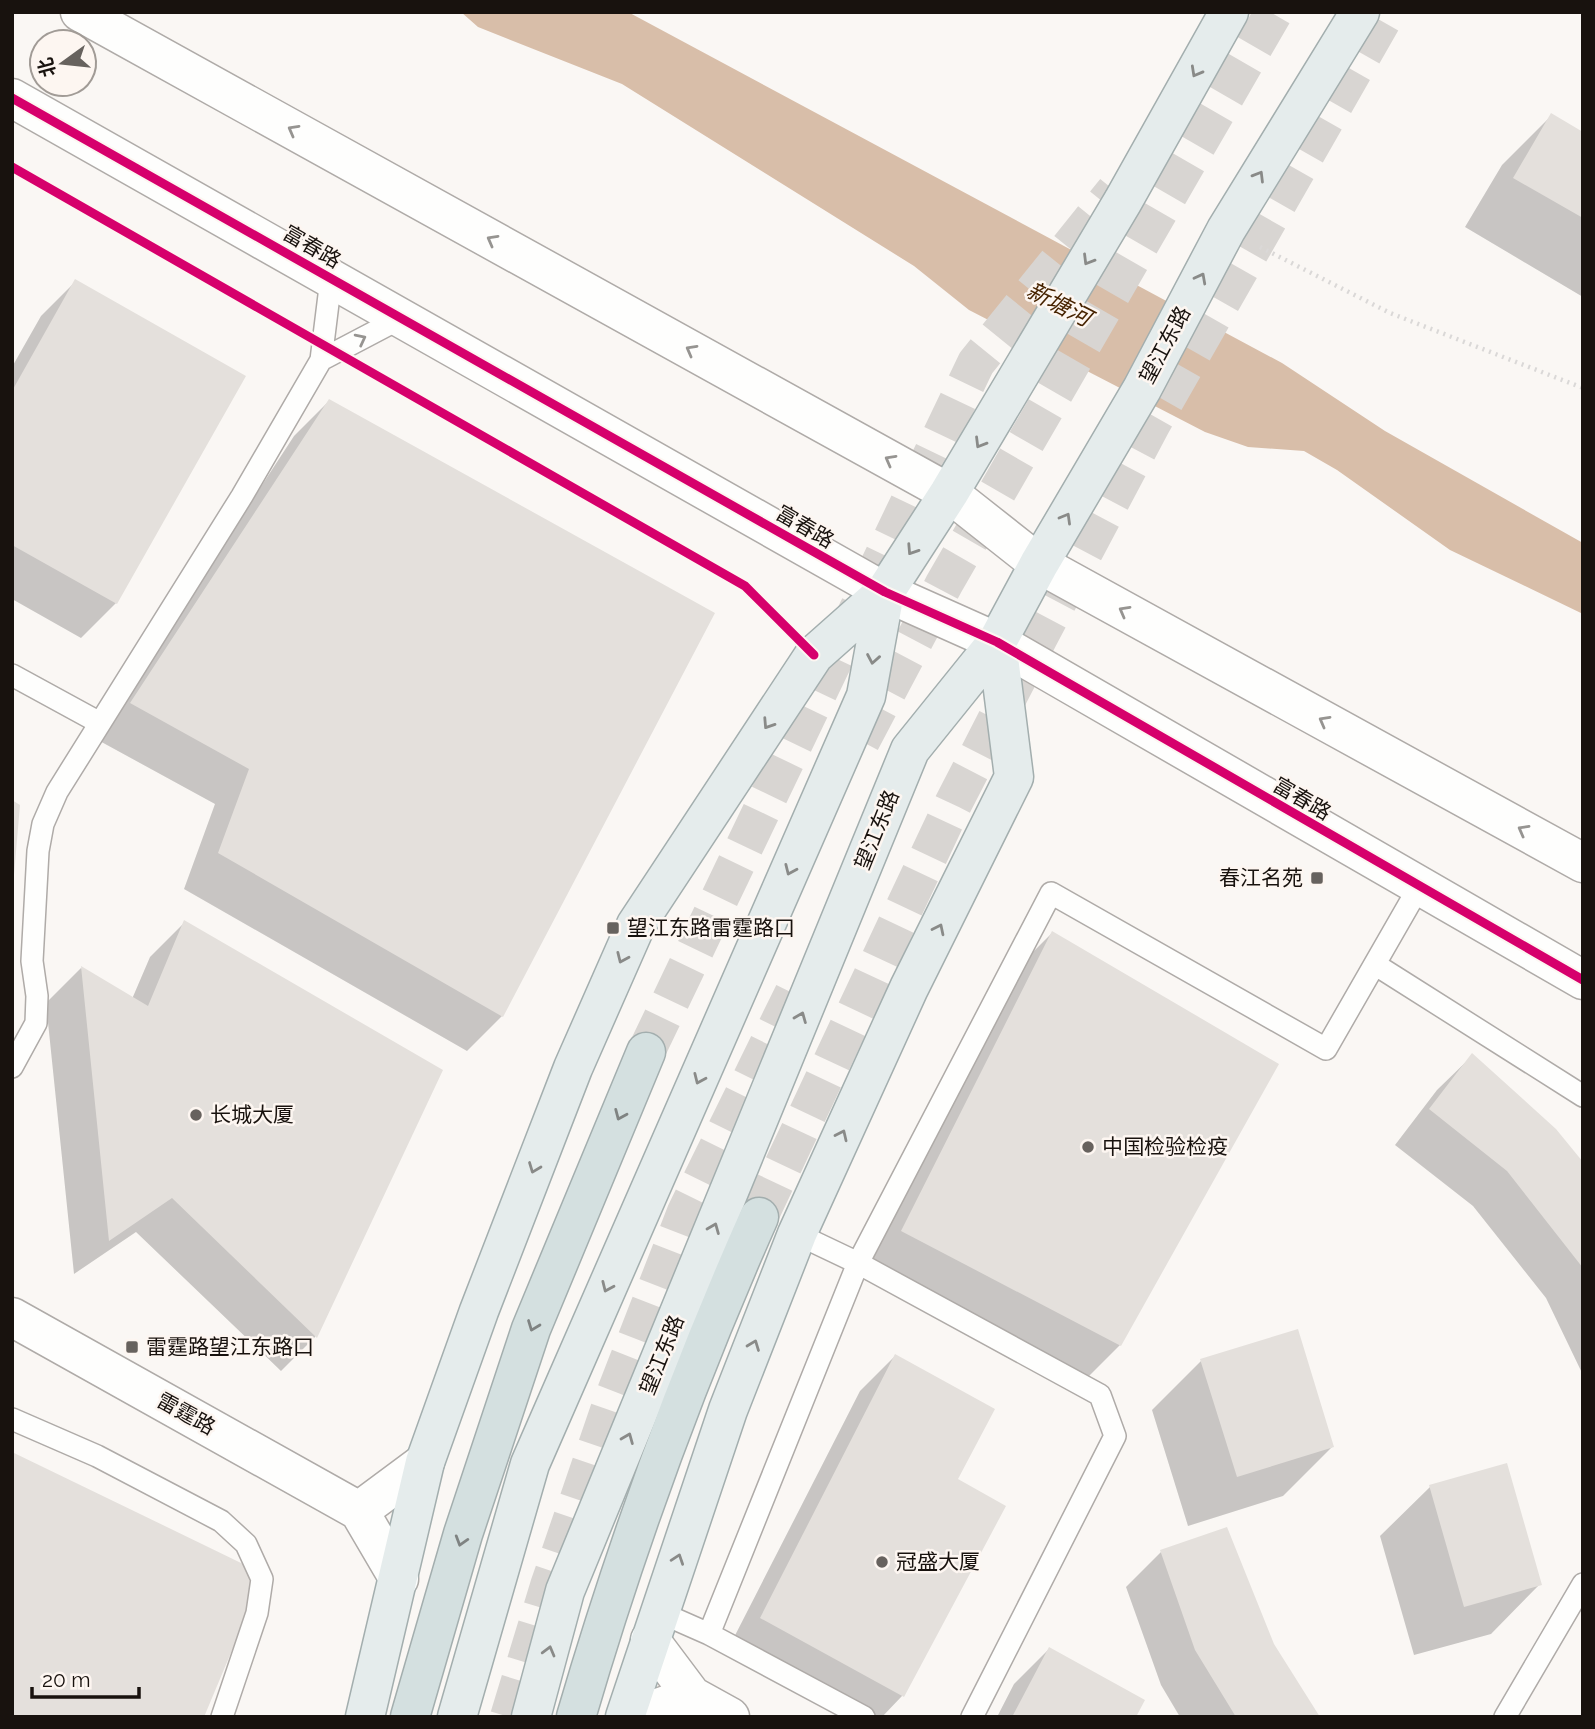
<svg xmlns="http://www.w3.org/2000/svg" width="1595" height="1729" font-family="Raleway,'Noto Sans SC',sans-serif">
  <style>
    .water { fill: #d8bea9 }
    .shadow { fill: #0003 }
    .building { fill: #e4e0dc }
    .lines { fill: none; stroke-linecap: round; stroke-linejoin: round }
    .highway-tunnel { stroke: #d8d5d2; stroke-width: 38; stroke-dasharray: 38 19; stroke-linecap: butt }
    .lane-casing { stroke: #afaba8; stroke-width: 24 }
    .street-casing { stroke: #afaba8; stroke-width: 41 }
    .secondary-casing { stroke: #afaba8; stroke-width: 41 }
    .primary-casing { stroke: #a3aeae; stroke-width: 41 }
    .highway-casing { stroke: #a3aeae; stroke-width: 41 }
    .path { stroke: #dad8d7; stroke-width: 4.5; stroke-dasharray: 2 5; stroke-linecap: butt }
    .lane { stroke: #fefefd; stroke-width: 21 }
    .street { stroke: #fefefd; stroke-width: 38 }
    .secondary { stroke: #fefefd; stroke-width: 38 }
    .primary { stroke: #e5ecec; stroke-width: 38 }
    .highway { stroke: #d4e0e0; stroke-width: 38 }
    .cycleway-casing { stroke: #fdf6f1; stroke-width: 13 }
    .cycleway { stroke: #d6006c; stroke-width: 9 }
    .oneway { stroke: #898a88 }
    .oneway2 { stroke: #969491 }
    .oneway3 { stroke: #7f8382 }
    .poi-dot { fill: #67625e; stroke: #fdf6f1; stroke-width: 2.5 }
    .labels { text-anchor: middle; stroke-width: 5; stroke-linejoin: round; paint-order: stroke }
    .street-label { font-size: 21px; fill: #18120e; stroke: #fdf6f1 }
    .poi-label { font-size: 21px; fill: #18120e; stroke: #fdf6f1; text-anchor: start }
    .water-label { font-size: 23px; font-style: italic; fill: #472300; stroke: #fdf6f1 }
  </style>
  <rect width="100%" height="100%" fill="#faf7f4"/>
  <path class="water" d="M461,12h167l654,351 103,68 198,112v71l-133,-64 -113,-80 -33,-19 -56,-4 -43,-15 -236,-122 -55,-44 -292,-182 -144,-57z"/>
  <path class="shadow" d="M1552,115l31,19v163l-118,-70 37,-62z
    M76,281l40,322 -35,35 -69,-39v-232l29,-51z
    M329,401l173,615 -35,35 -283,-162 31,-85 -119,-65 198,-303z
    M185,922l256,149 -126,266 -34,34 -145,-139 -62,42 -28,-271 35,-35 51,31 18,-42z
    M1052,933l68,412 -35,35 -218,-114 150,-298z
    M1472,1056l111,108v211l-37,-77 -73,-92 -78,-61 42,-55z
    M895,1356l61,124 48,27 -102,189 -20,21h-41l-115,-64 134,-262z
    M1201,1361l131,86 -49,49 -95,30 -36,-116z
    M1430,1487l110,97 -49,50 -77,21 -34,-119z
    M1161,1552l112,93 44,72h-137l-19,-32 -35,-98z
    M1049,1649l85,68h-137l17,-33z"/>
  <path class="building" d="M1551,113l32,19v86l-70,-40z
    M75,279l171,97 -129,228 -105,-59v-154z
    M329,399l386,214 -212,404 -285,-164 31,-84 -119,-66z
    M12,800l8,5 -6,70h-2z
    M184,920l259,150 -126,268 -145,-140 -63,43 -28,-275 67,40z
    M1052,931l227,133 -158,282 -220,-115z
    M1472,1053l84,76 27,33v106l-76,-97 -78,-62z
    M1298,1329l36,118 -97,30 -37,-118z
    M895,1354l100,55 -37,70 48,27 -102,191 -144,-79z
    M12,1452l252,122 -60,143h-192z
    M1507,1463l35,122 -78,22 -35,-122z
    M1227,1527l47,117 46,73h-84l-41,-67 -35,-100z
    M1049,1647l96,53 -9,17h-124z"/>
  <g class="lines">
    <path class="highway-tunnel" d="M861,741l83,-157 330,-572
      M646,1052l330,-689 139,-172
      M759,1217l194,-413 86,-167 112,-212 236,-413
      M509,1717l40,-131 63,-184 74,-190 109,-222"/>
    <g class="lane-casing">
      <path id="lane" d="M321,360l80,-42
        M12,675l88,48
        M1376,965l207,131
        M12,1067l24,-44 1,-27 -5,-35 6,-110 5,-27 14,-32 185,-296 79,-136 10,-81
        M797,1234l61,29 193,-370 275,156 93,-162
        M12,1419l85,37 124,65 25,23 16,35 -5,34 -35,104
        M659,1612l50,22 155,83
        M709,1634l149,-371 242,132 15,41 -143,281
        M1505,1717l78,-133"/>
    </g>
    <g class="street-casing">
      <path id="street" d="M650,1640l42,56 38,21
        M632,1717l60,-21"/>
    </g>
    <g class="secondary-casing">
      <path id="secondary" d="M80,12l869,481 90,71 544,299
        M12,98l873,494 112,50 586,338
        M12,1317l347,194 40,68
        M359,1511l66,-49"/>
    </g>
    <g class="primary-casing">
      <path id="primary" d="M365,1717l60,-255 54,-151 94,-243 63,-143 178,-270 71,-63 64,-99 174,-292 106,-189
        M457,1717l73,-253 336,-768 19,-104
        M531,1717l34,-126 345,-841 87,-108 42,-78 103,-175 84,-159 134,-218
        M625,1717l103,-307 69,-176 112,-246 105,-211 -17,-135"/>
    </g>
    <g class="highway-casing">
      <path id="highway" d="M410,1717l53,-183 68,-205 115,-277
        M576,1717c50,-171 111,-338 183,-500"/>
    </g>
    <path class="path" d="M1260,247l130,66 193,75"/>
    <use href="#lane" class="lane"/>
    <use href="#street" class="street"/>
    <use href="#secondary" class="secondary"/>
    <use href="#primary" class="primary"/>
    <use href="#highway" class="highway"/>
    <g class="cycleway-casing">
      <path id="cycleway" d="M12,98l873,494 112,50 586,338
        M12,167l733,419 69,69"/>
    </g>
    <use href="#cycleway" class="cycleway"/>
  </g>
  <defs><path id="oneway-chevron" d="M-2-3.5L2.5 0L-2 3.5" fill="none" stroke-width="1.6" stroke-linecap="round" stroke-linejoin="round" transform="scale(1.75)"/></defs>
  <g class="oneway">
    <use href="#oneway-chevron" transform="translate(1196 72) rotate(119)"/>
    <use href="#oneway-chevron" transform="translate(1259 176) rotate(-59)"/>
    <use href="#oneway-chevron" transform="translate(1088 260) rotate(121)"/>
    <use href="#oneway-chevron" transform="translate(1201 278) rotate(-62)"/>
    <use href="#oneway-chevron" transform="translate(980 443) rotate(121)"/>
    <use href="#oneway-chevron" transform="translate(1066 518) rotate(-60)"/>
    <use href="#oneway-chevron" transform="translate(912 550) rotate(123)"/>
    <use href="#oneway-chevron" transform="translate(873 659) rotate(100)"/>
    <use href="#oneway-chevron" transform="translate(768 724) rotate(123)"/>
    <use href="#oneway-chevron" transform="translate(790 870) rotate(114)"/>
    <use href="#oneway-chevron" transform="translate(939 929) rotate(-64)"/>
    <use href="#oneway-chevron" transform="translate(622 958) rotate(114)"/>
    <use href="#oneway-chevron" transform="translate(801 1017) rotate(-68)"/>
    <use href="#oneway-chevron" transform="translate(699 1079) rotate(114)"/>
    <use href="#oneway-chevron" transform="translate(842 1135) rotate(-65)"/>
    <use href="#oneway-chevron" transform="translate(534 1168) rotate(111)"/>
    <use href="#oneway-chevron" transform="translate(714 1228) rotate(-68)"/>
    <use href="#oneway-chevron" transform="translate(607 1287) rotate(114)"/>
    <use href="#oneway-chevron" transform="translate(754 1345) rotate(-69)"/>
    <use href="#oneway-chevron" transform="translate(628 1438) rotate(-68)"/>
    <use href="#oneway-chevron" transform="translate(678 1559) rotate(-71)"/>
    <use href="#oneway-chevron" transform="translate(549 1651) rotate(-75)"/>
  </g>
  <g class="oneway2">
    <use href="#oneway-chevron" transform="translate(293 130) rotate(-151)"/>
    <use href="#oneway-chevron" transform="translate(492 240) rotate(-151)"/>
    <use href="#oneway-chevron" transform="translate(361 339) rotate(-27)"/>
    <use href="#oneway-chevron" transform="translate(691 350) rotate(-151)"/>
    <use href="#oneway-chevron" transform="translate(890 460) rotate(-151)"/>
    <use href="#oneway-chevron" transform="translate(1124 611) rotate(-151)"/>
    <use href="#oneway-chevron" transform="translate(1324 721) rotate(-151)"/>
    <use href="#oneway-chevron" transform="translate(1523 830) rotate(-151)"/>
  </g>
  <g class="oneway3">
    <use href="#oneway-chevron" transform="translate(620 1115) rotate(113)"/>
    <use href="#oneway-chevron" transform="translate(533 1326) rotate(111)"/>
    <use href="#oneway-chevron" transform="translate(461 1541) rotate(107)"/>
  </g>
  <g class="poi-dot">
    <rect x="1310" y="871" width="14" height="14" rx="3.5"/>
    <rect x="606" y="921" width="14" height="14" rx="3.5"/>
    <circle cx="196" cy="1115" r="7"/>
    <circle cx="1088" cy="1147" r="7"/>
    <rect x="125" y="1340" width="14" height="14" rx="3.5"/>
    <circle cx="882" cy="1562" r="7"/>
  </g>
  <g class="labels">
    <g class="street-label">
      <text transform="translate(312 247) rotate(30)" y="7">富春路</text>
      <text transform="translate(1165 345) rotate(-62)" y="7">望江东路</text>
      <text transform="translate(805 527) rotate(30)" y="7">富春路</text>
      <text transform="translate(1302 799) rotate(30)" y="7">富春路</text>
      <text transform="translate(877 830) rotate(-68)" y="7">望江东路</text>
      <text transform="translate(662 1355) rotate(-68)" y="7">望江东路</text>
      <text transform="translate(186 1414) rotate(29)" y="7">雷霆路</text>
    </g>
    <g class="poi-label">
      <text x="1303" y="885" text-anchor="end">春江名苑</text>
      <text x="627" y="935">望江东路雷霆路口</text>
      <text x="210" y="1122">长城大厦</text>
      <text x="1102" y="1154">中国检验检疫</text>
      <text x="146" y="1354">雷霆路望江东路口</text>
      <text x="896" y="1569">冠盛大厦</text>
    </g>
    <g class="water-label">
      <text transform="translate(1059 304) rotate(27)" y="8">新塘河</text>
    </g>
  </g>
  <rect width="1595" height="1729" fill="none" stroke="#18120e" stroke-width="28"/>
  <g transform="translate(63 63) rotate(255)"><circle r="33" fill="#fdf6f1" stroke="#a19b96" stroke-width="2"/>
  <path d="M0-5L12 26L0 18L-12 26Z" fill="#67625e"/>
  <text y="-10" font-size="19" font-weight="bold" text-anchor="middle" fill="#18120e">北</text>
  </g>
  <path d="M32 1687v10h107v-10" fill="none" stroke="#18120e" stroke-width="3.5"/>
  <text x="42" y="1687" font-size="21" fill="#18120e" stroke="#fdf6f1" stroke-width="5" paint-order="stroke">20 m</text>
</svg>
